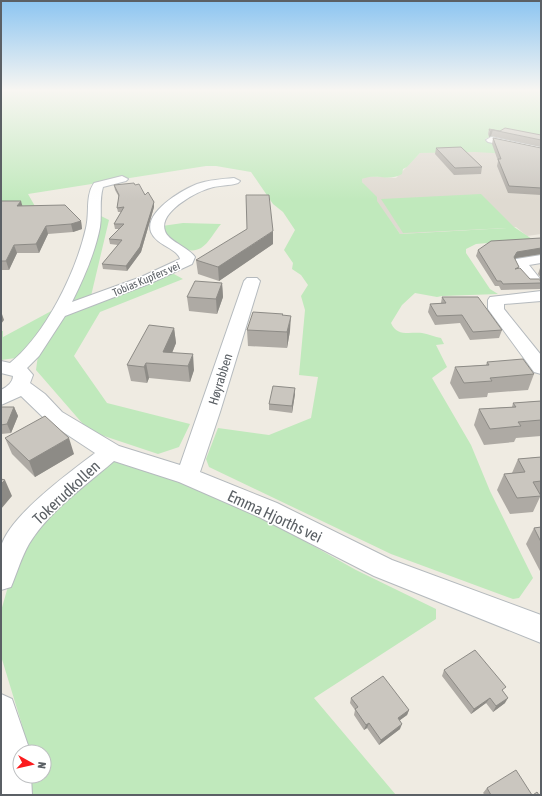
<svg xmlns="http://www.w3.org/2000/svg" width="542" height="796" font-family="'Asap Condensed',sans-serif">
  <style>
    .education { fill: #dfdad1 }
    .green { fill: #c0e9bc }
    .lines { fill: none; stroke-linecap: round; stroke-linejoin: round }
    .minor-casing { stroke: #b5babe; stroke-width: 2 }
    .minor { fill: #fff; fill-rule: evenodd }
    .wall { fill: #aeaaa4 }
    .shaded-wall { fill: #8d8b86 }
    .building { fill: #cac6bf; stroke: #8d8b86 }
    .labels { text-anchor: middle; stroke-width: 3; stroke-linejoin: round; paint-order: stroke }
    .far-street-label { font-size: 11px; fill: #5b6065; stroke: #fff }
    .street-label { font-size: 13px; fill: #5b6065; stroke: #fff }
    .near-street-label { font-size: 16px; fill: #5b6065; stroke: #fff }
  </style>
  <rect width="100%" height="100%" fill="#efebe2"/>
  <path class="education" d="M448,151l46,1 47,5v77l-14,2 -11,-9 -116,7 -38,-52v-3l6,-3 28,2 24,-25z"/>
  <path class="green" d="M1,90h540v47l-34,-6 -22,8 15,3 29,13 -54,-3 -55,1 -13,14 -4,2 -1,5c-13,8 -26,-1 -40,5v3l15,15v4l23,33 107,-6 -104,5 -22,-34 100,-5 33,33 18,12 -56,5 -10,5v4l24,36 8,5 -56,2 -5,1 -22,-4 -13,12 -11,18c6,14 18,9 31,10 6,1 13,4 19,5l3,6 -8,1 11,22 -15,11 39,67 19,46 43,87 -14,20 -6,1 -122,-45 -182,-87 -3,-8 12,-31 51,7 42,-17 7,-41 -19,-2 6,-65 -4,-14 7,-11 -7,-10 -9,-6 1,-6 -9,-13 11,-20 -12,-18 -10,-8 -22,-32 -35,-6h-10l-178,28 8,14 -35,10z
    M97,214l12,6 -18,76 81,-23 11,6 -83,33 -26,44 33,47 83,21 -11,23 -21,7 -69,-23 -53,-61 2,-15 -37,5v-29h2v6l65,-35z
    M183,223l38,1c-6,7 -12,19 -20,24 -16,9 -33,-9 -39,-22z
    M114,461l87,28 61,28 94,53 80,39v10l-122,79 82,97h-366l-2,-19h16v-24h-19l-3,-27 -21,-69v-45l6,-21 15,-37 26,-35 46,-45z"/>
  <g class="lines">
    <g class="minor-casing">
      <path id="minor" d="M491,137l50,10v6l-53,-11 -2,-2z
        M122,176l6,3 -2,2 -23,6c-4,13 -1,27 -3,40 -5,26 -16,51 -28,75l69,-25 39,-18c-3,-11 -23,-13 -29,-27 -7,-20 31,-42 46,-48 12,-4 25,-5 37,-6l6,3 -2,2c-9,3 -19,2 -28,5 -14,4 -52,24 -45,43 3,10 23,16 30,26l-3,7 -41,19 -86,33 -26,40 -12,12 6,7 -3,8 15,11 17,18 57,34 61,19 64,-184 3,-3h10l3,3 -40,131 -20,60 77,31 115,57 149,55v28l-167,-67 -115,-59 -80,-35 -65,-21c-29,25 -65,50 -85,83 -8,14 -12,29 -18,43l-10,3c0,-12 -1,-32 0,-43 7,-30 69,-75 94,-94l-47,-31 -27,-26 -20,9v-15c6,-3 12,-8 12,-14l-12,-3v-12l9,2c36,-29 66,-91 76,-135 4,-15 -1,-32 8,-45z
        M541,255v8l-12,2 12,15 -3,3h-10l-12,-14 -2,-7 2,-3z
        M541,291v10l-37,3v5l37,46v19l-7,-2 -46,-63v-9l2,-3z
        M1,694l11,5 17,49v4h-9v24h11l1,19h-31z"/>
    </g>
    <use href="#minor" class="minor"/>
  </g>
  <path class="wall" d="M489,129l11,2 41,4v12l-50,-11 -2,1 -1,-3z
    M493,138l48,10v47l-33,-2 -11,-27 1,-5 -6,-17z
    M436,148l46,19 -1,7 -27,1 -19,-21z
    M114,185h21l19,17v5l-13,45 -14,19 -24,-2 -1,-5 16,-19 -8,-1 -1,-5 10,-10h-4l-1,-5 7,-12h-3l-1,-4 2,-11 -4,-7z
    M1,201l80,20 1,8 -9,3 -25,2 -9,19h-22l-8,17h-8z
    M541,238v16l-25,4 -1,1 4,8 -1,1 12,11h10l1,-1 -3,-4 2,-6h1v18l-1,3 -39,1 -2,-4h-4l-19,-30 2,-6z
    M273,244l-54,37 -21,-7 -2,-14z
    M222,283l1,14 -6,17 -28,-3 -2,-14z
    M442,297l60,33 -3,8 -29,2 -10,-17 -25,2 -7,-13 2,-8 11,-1z
    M283,315l7,16 -3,17 -39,-2 -1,-16z
    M174,328l2,15 -4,10 22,17 -4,12 -41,-4 -2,5 -16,-2 -4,-16z
    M487,362l47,12 -6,16 -40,3 -1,4 -28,2 -9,-16 5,-16 31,-2z
    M295,394l-3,19 -23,-3v-6z
    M541,401v35l-25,2 -2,4 -30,3 -10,-20 5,-16 33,-2 1,-4z
    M1,407h13l4,9 -7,17 -10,1z
    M5,438l69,16 -39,23 -23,-23z
    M541,457v40h-1l-7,15 -23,2 -13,-24 7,-16 8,-1 6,-14z
    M541,527v46l-15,-29 8,-16z
    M444,670l59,21 2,12 -12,9 -7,-9 -15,11 -29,-38z
    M351,698l58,12 -2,5 -7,5v9l-21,16 -12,-17 -3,2 -10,-15 1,-5 -5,-7z
    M487,788l45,7h-47l-2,-2z"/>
  <path class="shaded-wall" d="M493,130l-2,6 -2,1 1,-6z
    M21,201l2,7 -6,-2z
    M154,202v5l-13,45 -14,19 -1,-5z
    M81,221l1,8 -9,3 -2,-8z
    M46,226l2,8 -9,19 -3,-9z
    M273,231v13l-54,37 -1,-14z
    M14,245l3,8 -8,17 -3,-9z
    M541,248v6l-25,4 -3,4 1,-5 3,-5z
    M222,283l1,14 -6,17 -1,-15z
    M1,311l3,9 -3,4z
    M291,316l-1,15 -3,17v-16z
    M174,328l2,15 -9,22 -4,-13z
    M193,354l1,16 -4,12 -2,-16z
    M146,363l3,15 -2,5 -3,-16z
    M295,388v6l-3,19v-7z
    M14,407l4,9 -7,17 -4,-9z
    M69,438l5,16 -39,23 -6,-16z
    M5,480l7,16 -11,13v-25z
    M490,698l-4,5 -15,11 3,-5z
    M508,698l-3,5 -12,9 3,-6z
    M409,710l-2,5 -11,8 2,-5z
    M369,723l-2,5 -3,2 2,-5z
    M402,724l-2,5 -21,16 2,-5z"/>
  <path class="building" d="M505,128l36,7v5l-48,-10 -3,1 -1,-2 11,2z
    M493,138l48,10v40l-32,-2 -11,-27h3z
    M461,147l21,20 -27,1 -19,-20z
    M134,183l1,2 4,-1 6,11 3,-3 6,10 -14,45 -14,19 -24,-2 20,-24 -13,-1 15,-15h-10l10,-17 -7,1 2,-13 -5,-10z
    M246,195h23l4,36 -55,36 -22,-7 51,-31z
    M1,201h20l-4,5 48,-1 16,16 -10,3 -25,2 -10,18 -22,1 -8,16h-5z
    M541,238v10l-24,4 -3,5 5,10 -4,2 5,-1 10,11h10l1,-1v2h-1l1,3 -38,1 -2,-3h-4l-19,-31 13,-9z
    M195,281l27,2 -6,16 -29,-2z
    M442,297h36l24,33 -29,2 -11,-17 -25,1 -7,-12 16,-1z
    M253,312l30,2 -1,1 9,1 -4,16 -40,-2z
    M149,325l25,3 -11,24 30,2 -5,12 -42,-3 -2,4 -17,-2z
    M523,359l11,15 -44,4 2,3 -28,2 -9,-16 34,-2 -2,-3z
    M273,386l22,2 -3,18 -23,-2z
    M541,401v19l-23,2 3,4 -31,3 -11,-20 37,-2 -3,-4z
    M1,407h13l-7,17 -6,1z
    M45,416l24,22 -40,23 -24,-23z
    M541,457v24l-8,1 8,14 -24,2 -13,-24 21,-2 -7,-13z
    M1,479l4,1 -4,4z
    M541,527v15l-7,-14z
    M475,650l31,37 -4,3 6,8 -12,8 -6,-8 -16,11 -30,-39z
    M383,676l26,34 -11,8 4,6 -21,16 -12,-17 -3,2 -11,-16 3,-2 -7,-9z
    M516,770l16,25h-41l-4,-7z
    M537,792l2,3h-6z"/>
  <linearGradient id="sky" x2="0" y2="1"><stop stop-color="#8cc5f1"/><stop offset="0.45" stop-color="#f8f6f2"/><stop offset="1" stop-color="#f8f6f2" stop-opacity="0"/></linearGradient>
  <rect width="542" height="201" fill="url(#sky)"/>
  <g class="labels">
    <g class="far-street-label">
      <text transform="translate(146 279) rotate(-23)" y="4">Tobias Kupfers vei</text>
    </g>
    <g class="street-label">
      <text transform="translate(220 379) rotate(-73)" y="5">Høyrabben</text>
    </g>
    <g class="near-street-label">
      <text transform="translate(66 492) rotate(-43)" y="6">Tokerudkollen</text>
      <text transform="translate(275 516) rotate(25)" y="6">Emma Hjorths vei</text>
    </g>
  </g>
  <rect width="542" height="796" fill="none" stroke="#5b6065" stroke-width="4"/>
  <g transform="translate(32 764) rotate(98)"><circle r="19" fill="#ffffff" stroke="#bdbfc1"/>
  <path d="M0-3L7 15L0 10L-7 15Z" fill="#fb1c1e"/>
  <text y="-6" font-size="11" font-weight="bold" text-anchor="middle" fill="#5b6065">N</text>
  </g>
</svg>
